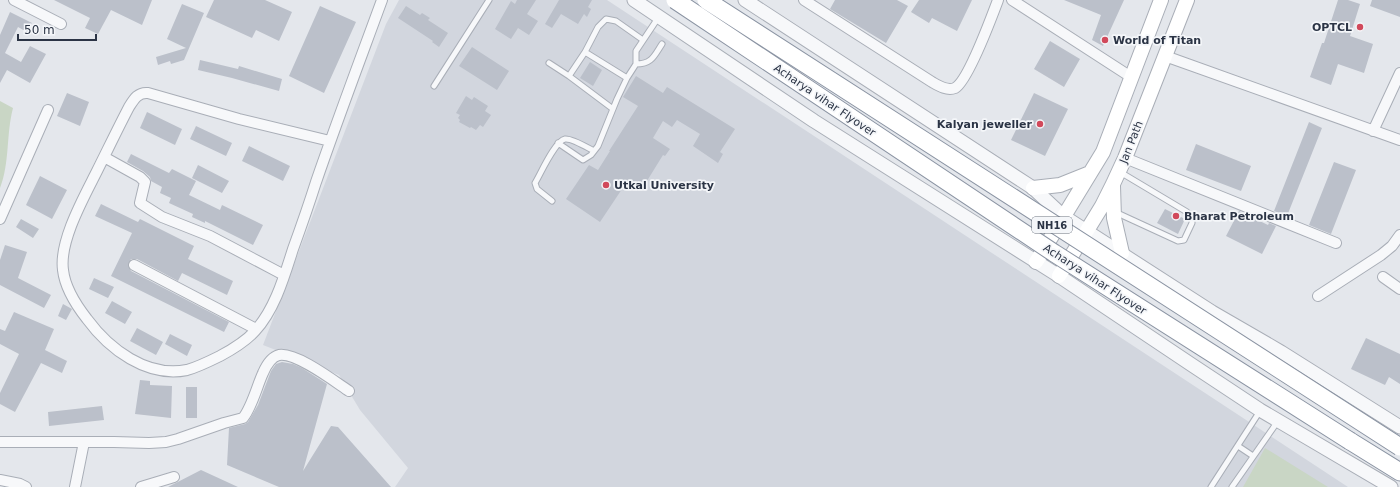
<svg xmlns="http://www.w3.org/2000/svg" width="1400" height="487" font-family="'DejaVu Sans',sans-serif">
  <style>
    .built { fill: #d2d6de }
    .green { fill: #c9d6c5 }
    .building { fill: #bbc0ca }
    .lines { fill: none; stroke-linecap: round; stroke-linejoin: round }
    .service-casing { stroke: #a9aeb7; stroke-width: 7 }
    .minor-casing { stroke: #a9aeb7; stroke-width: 12 }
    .tertiary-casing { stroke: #a9aeb7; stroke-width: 15 }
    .secondary-casing { stroke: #a9aeb7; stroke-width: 16 }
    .trunk-casing { stroke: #8b94a3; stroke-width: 19 }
    .service { stroke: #f7f8fa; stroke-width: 5 }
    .minor { stroke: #f7f8fa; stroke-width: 10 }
    .tertiary { stroke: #f7f8fa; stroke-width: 13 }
    .secondary { stroke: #fff; stroke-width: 14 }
    .trunk { stroke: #fff; stroke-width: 17 }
    .trunk-bridge-casing { stroke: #8b94a3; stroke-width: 19; stroke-linecap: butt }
    .trunk-bridge { stroke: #fff; stroke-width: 17 }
    .poi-dot { fill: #d1495b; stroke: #f4f6f9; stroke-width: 1.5 }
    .labels { text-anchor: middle; stroke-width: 3.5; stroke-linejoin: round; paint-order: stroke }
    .shield { fill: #f4f6f9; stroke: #676e7b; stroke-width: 1 }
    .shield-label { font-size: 10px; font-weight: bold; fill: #2b3445 }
    .poi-label { font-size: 11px; font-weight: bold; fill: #2b3445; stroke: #f4f6f9; text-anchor: start }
    .street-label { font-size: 11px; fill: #2b3445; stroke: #f4f6f9 }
  </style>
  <rect width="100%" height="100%" fill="#e4e7ec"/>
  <path class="built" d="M399,0h208l741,487h-953l13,-19 -48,-58 -21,-35 -76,-30 123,-321z"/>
  <path class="green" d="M0,101l13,7c-7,26 -3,55 -13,80z
    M1265,448l63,39h-85z"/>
  <path class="building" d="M54,0h98l-10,25 -31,-15 -13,24 -13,-6 5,-10z
    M214,0h51l27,12 -13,29 -23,-11 -4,8 -46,-21z
    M517,0h19l-9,14 11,7 -9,14 -11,-7 -7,11 -16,-10 16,-28 4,3z
    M559,0h33l-4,7 3,2 -4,8 -3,-3 -6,10 -17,-10 -9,14 -7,-4z
    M835,0h62l11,6 -22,37 -56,-34z
    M919,0h53l-15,31 -25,-13 -3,5 -18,-11z
    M1064,0h60l-21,46 -11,-6 9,-25z
    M1338,0h10l12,4 -10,32 23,8 -9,29 -26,-9 -7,21 -21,-8 12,-34h2z
    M1372,0h28v17l-30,-11z
    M182,4l22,9 -20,47 -13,4 -1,-3 -12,4 -2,-8 30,-9 -19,-9z
    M320,6l36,16 -32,71 -35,-17z
    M406,6l14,9 2,-2 8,5 -2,2 20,13 -9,14 -7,-5 1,-1 -35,-23z
    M10,12l22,11 -5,9 -9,-5 -13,26 16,9 9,-16 16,8 -16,29 -23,-13 -7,13v-48z
    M1050,41l30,18 -16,28 -30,-18z
    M472,47l37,24 -12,19 -38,-24z
    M200,60l38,9 1,-3 43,13 -3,12 -47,-13 -34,-8z
    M590,62l12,8 -9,16 -13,-8z
    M636,76l27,17 4,-6 68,42 -15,23 3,2 -5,9 -25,-17 7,-12 -23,-14 -5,7 -9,-6 -10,17 17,11 -5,7 -2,-1 -21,34 -10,-6 -1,3 -5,-3 -26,39 -34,-23 23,-34 9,5 12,-19h-1l29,-45 -15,-9z
    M67,93l22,9 -9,24 -23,-10z
    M1034,93l34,16 -23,47 -34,-16z
    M466,96l6,4 2,-3 14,9 -3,5 6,4 -8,12 -3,-2 -4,5 -5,-3 -1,1 -11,-6 1,-2 -2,-2 2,-3 -4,-2z
    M147,112l35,17 -7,16 -35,-17z
    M1309,122l13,6 -35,88 -13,-5z
    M196,126l36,17 -6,13 -36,-17z
    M1196,144l55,22 -10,25 -55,-21z
    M249,146l41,20 -7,15 -41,-20z
    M131,154l38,19 3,-4 24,12 -7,14 31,15 2,-5 41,20 -10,20 -48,-24v2l-13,-6 1,-3 -24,-11 2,-5 -11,-5 2,-6 -11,-6 -1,-4 -7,-6 -16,-9z
    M1334,162l22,8 -25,64 -22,-9z
    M198,165l31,16 -7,12 -30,-15z
    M40,176l27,14 -15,29 -26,-14z
    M101,204l37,18 2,-3 54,27 -6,13 45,22 -6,14 -45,-22 -4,8 -41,-22h-6l-3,6 3,6 98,51 -5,10 -113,-56 21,-43 -37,-17z
    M1165,209l20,10 -7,15 -21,-11z
    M1239,211l29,14 1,-2 7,3 -14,28 -36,-18z
    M21,219l18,10 -6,9 -17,-11z
    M5,245l22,7 -9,26 33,17 -7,13 -44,-23v-25z
    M94,278l20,9 -6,11 -19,-9z
    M112,301l20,11 -7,12 -20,-11z
    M63,304l9,5 -6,11 -8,-4z
    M14,312l40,17 -9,21 22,11 -5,12 -21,-10 -26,49 -15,-8v-11l19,-39 -19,-10v-15l5,2z
    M137,328l26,14 -7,13 -26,-14z
    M170,334l22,11 -5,11 -22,-12z
    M1366,338l34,16v30l-11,-7 -4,8 -34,-16z
    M282,362l11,2 9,4 25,16 -24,87 28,-45 7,1 53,60h-112l-52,-22 2,-37 16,-4 3,-2 10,-17 13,-34 5,-7z
    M140,380l10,1v4l22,1 -1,32 -36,-4z
    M186,387h11v31h-11z
    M102,406l2,14 -55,6 -1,-14z
    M201,470l37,17h-70z"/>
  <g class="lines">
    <g class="service-casing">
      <path id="service" d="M585,52l42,26
        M549,63l20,13 44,33
        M636,64c16,0 18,-8 26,-20
        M569,76l16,-24 13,-25 8,-8 10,2 27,19
        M434,86l55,-86
        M558,143l25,17 8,-5 7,-9 19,-47 10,-21 9,-14v-13l22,-33
        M552,201l-15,-12 -2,-6c6,-10 20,-42 30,-44 7,-1 23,9 29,12
        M1115,212l63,29 6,-1 8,-17v-4l-5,-7 -67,-40
        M1238,446l15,10
        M1211,487l49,-76
        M1232,487l46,-66"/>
    </g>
    <g class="minor-casing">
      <path id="minor" d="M14,0l47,24
        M804,0l128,82c7,4 15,9 23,6 13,-7 37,-72 43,-88
        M1012,0l119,77
        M1165,56l235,84
        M1373,131l27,-58
        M330,141l-91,-22 -91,-26c-10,-1 -14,6 -19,14 -11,21 -21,42 -32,64 -13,26 -38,70 -34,99 2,18 13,35 24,49 22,30 60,59 100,51 11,-3 23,-9 33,-14 13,-7 25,-14 35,-25 20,-22 29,-54 38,-82 8,-22 16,-45 23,-67 21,-61 44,-122 66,-182
        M104,157l36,20 5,5 -5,21 22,14 48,19 74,39
        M1125,158l211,85
        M0,219l48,-109
        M134,265l122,64
        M1383,277l17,12
        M1318,296l63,-41 11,-9 8,-11
        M0,442h114l35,1 17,-1 12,-3 46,-16 19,-5c9,-11 14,-32 20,-45 3,-7 8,-16 16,-18 17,-3 55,26 70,36
        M0,480l20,4 6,3
        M75,487l9,-45
        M141,487l33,-10"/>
    </g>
    <g class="tertiary-casing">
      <path id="tertiary" d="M634,0l180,121 245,155 133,89 68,45 131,77
        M745,0l288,188 30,28 149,96 69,40 119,75"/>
    </g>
    <g class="secondary-casing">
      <path id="secondary" d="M1113,186l1,32 8,35
        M1033,188l27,-3 30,-12
        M1036,262l67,-110 58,-152
        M1059,276l43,-70 11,-22 12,-26 62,-158"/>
    </g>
    <g class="trunk-casing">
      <path id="trunk" d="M1350,441l50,31"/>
    </g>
    <use href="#service" class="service"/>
    <use href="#minor" class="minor"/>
    <use href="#tertiary" class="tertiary"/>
    <use href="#secondary" class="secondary"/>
    <use href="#trunk" class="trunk"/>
    <g class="trunk-bridge-casing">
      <path id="trunk-bridge" d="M675,0l379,253 296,188
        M706,0c231,150 462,300 694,447"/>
    </g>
    <use href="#trunk-bridge" class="trunk-bridge"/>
  </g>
  <g class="poi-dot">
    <circle cx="1360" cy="27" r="4"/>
    <circle cx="1105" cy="40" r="4"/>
    <circle cx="1040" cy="124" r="4"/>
    <circle cx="606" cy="185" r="4"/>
    <circle cx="1176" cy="216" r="4"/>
  </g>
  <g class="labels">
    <rect class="shield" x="1032" y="217" width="40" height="16" rx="3"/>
    <g class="shield-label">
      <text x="1052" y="229">NH16</text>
    </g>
    <g class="poi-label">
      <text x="1352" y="31" text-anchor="end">OPTCL</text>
      <text x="1113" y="44">World of Titan</text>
      <text x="1032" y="128" text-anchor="end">Kalyan jeweller</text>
      <text x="614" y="189">Utkal University</text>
      <text x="1184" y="220">Bharat Petroleum</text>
    </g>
    <g class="street-label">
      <text transform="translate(825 100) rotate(34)" y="4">Acharya vihar Flyover</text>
      <text transform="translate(1131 142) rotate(-68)" y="4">Jan Path</text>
      <text transform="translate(1095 279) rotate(33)" y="4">Acharya vihar Flyover</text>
    </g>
  </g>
  <path d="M18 34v6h78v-6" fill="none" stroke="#2b3445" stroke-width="2"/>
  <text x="24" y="34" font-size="12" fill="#2b3445" stroke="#f4f6f9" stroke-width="3" paint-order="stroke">50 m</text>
</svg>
